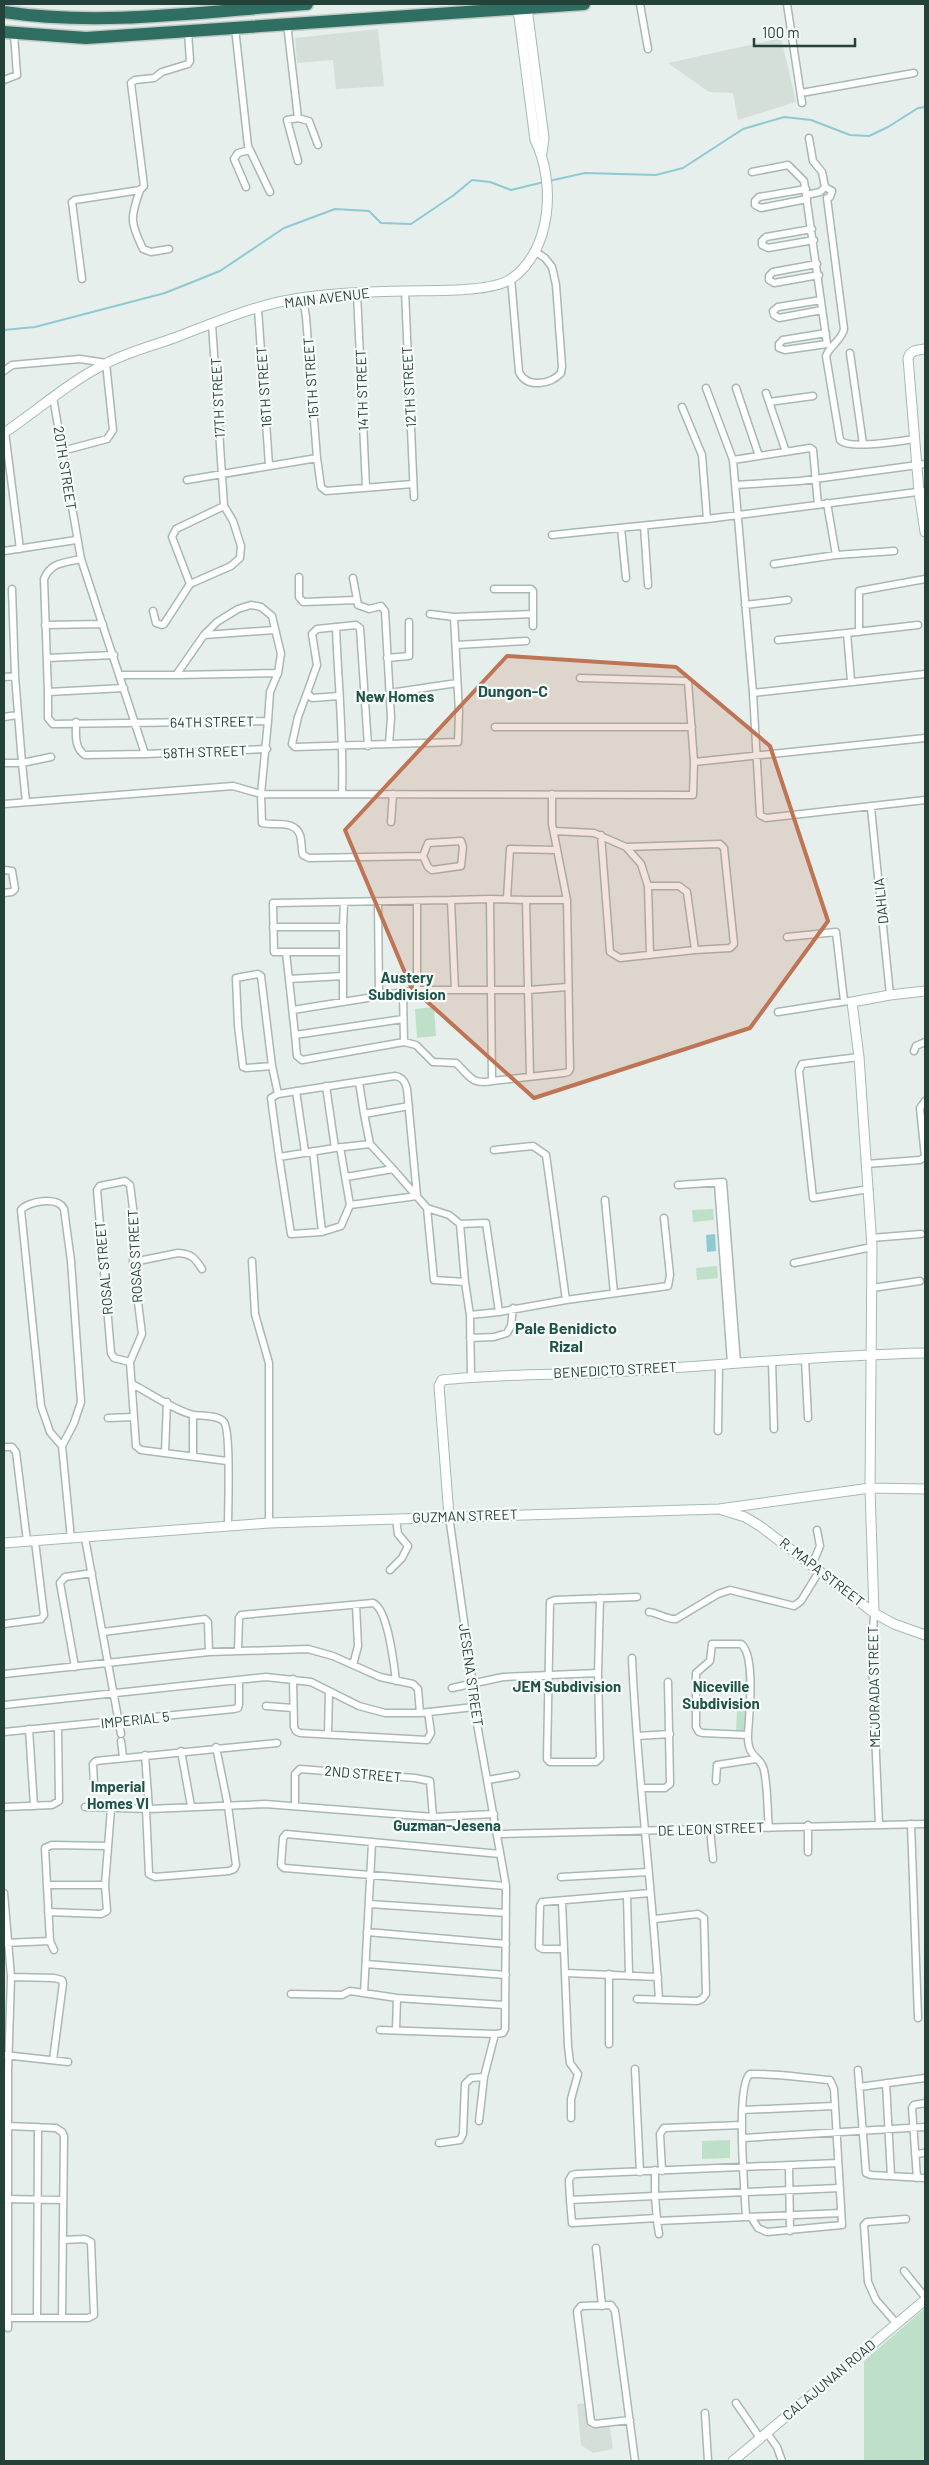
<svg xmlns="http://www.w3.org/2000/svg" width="929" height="2465" font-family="Barlow,sans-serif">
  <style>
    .built { fill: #d4dfda }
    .green { fill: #bfe0c8 }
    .water { fill: #8ec9d4 }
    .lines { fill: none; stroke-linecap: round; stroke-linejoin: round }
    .stream { stroke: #8ec9d4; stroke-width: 2 }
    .street-casing { stroke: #a8b8b2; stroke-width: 9 }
    .secondary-casing { stroke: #a4bbb3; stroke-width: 11 }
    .highway-casing { stroke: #c2cac8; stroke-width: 15 }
    .street { stroke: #fff; stroke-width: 6 }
    .secondary { stroke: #fff; stroke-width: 9 }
    .highway { stroke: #2f6f62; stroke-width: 12 }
    .marked { fill: #c07456; fill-opacity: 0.2; stroke: #c07456; stroke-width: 4; stroke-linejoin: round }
    .labels { text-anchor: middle; stroke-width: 4.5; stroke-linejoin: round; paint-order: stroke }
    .street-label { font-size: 14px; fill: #24423a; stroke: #f7fbf9 }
    .neighbourhood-label { font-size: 15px; font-weight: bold; fill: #1f5548; stroke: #f7fbf9 }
    .quarter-label { font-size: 16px; font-weight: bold; fill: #1f5548; stroke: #f7fbf9 }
  </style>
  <rect width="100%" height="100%" fill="#e6efeb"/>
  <path class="built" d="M378,29l6,57 -48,3 -3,-29 -36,3 -2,-25z
    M781,38l15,64 -58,18 -5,-27 -24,-1 -41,-29z
    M587,2403l4,25 19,-1 3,22 -20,4 -12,-8 -4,-41z"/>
  <path class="green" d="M434,1007l2,29 -19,2 -2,-29z
    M713,1209l1,11 -21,2 -1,-12z
    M717,1266l1,12 -21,2 -1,-12z
    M737,1710l10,1 -1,20 -10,-1z
    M730,2140v18l-28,1v-18z
    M925,2308v153h-61v-100z"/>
  <path class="water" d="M715,1234l1,17 -9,1 -1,-17z"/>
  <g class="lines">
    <path class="stream" d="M549,181l36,-8 71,2 27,-7 60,-39 41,-12 27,3 39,15 19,1 19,-9 30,-19 7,-1
      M4,330l31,-3 130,-34 55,-22 64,-43 51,-19 34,2 12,12 30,1 43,-29 18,-15 18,2 21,8 33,-8"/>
    <g class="street-casing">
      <path id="street" d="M640,4l8,45
        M787,4l15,99
        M287,24l11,94 11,3 9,24
        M235,28l13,118 22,46
        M4,80l13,-5 -3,-41
        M801,93l113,-20
        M809,138l4,23 9,11 3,15
        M298,161l-11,-41 11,-2
        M752,172l36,-7 16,16 2,14 14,-3 5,-5
        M246,187l-12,-28 4,-6 12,-3
        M825,187l7,4 -2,6 -3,1
        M806,189l-47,8 -4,4v4l6,3 46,-9
        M140,190c-10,28 -10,32 3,59l8,3 18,-3
        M806,195l21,149 -42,6 -6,-2v-4l4,-4 43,-7
        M827,198l17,131c-2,11 -14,16 -18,27l14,84c9,10 60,1 74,-1
        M812,229l-46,8 -4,4v4l6,3 46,-8
        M817,264l-44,8 -4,4v4l5,3 45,-8
        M511,278l8,94c8,17 32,12 42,1l1,-7 -6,-81 -4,-18 -7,-9 -9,-6
        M82,279l-10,-77 3,-2 65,-10 4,-4 -13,-103 4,-3 19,-2 8,-6 26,-8 2,-3 -2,-29
        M405,291l9,206
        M357,293l9,194
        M303,298l3,19 11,141
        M821,300l-43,7 -5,4 1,4 5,3 43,-8
        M258,309l11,156
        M212,324l12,182 9,15 8,25 -1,12 -9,8 -41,18 -18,-47 4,-8 48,-23
        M850,353l13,91
        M4,371l8,-6 68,-6 26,4 7,67 -6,9 -45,12
        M706,388l27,72 20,233 7,122 6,3 159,-18
        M736,388l23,68
        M766,393l20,59
        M53,397l28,162 64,195 122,-5
        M769,402l44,-6
        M682,407l20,48 5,64 218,-28
        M5,432l15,117
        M733,460l77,-12 3,2 5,55
        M187,480l130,-22 4,29 5,4 87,-7
        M735,485l65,-4 125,-17
        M827,503l9,52
        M644,526l4,59
        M621,528l5,50
        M552,535l155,-16
        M4,551l72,-11
        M774,564l62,-9 58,-4
        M299,577v20l4,5 53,-2
        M12,589l3,87 7,87 29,-6
        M494,589h37l2,2v35
        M745,605l43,-5
        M153,611l3,12 6,2 2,-1 26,-40
        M430,614l24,3
        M45,625l58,-1
        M336,627c2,56 8,111 6,167
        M859,632v-41l66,-12
        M204,635l70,-5
        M778,640l69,-7
        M456,645l70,-4
        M47,658l67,-3
        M387,658l22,-2v-34
        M120,675h56l28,-40 13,-13 21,-13 13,-4 10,2 11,9 9,38 -3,19 -102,2
        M4,677l11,-1
        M851,681l-4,-48 71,-8
        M124,688l-76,4v26l5,6 215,-3 2,-29 8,-19
        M48,692l-4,-113c7,-17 20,-16 37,-20
        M307,693l-9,24 -6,27 3,3 94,-3 2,-26 -6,-107 -4,-5 -12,3 -11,-4 -5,-27
        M390,693l67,-10
        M753,693l172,-19
        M339,696l-27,2 -5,-5 10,-28 -5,-31 5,-5 39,-4 4,3 8,118
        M4,717l13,-2
        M268,721l-7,73 1,29c12,3 32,-4 38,12 2,6 1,14 3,20l6,3 114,-2
        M76,722c0,12 -2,26 9,33l60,-1
        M495,727h197
        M389,744l69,-2 1,-30 -5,-95 79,-3
        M694,762l231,-24
        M4,763h18l4,39
        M4,804l229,-18 28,8 432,1 1,-33 -6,-81 -108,-3
        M871,808l19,187
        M391,822l2,-28
        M554,831l40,2 32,14
        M601,835l9,117 10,6 75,-8
        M461,841l2,6 -2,19 -29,4 -4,-3 -5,-11 5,-13z
        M720,844l4,4 10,96 -4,4 -35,2 -8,-58 -8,-6h-31l-7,-22 -15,-17z
        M4,870l8,1 3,18 -3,3 -8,1
        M648,886l2,69
        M490,899l36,1 4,176
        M507,899l3,-50 47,1
        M526,900h41
        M378,902l1,94
        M417,903v87
        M273,927h70l1,-25
        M343,927v75
        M787,937l49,-5 8,69
        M343,952h-69l-1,-49 178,-3
        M286,953l3,26 54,-3
        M258,974l3,2 11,90 -26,2 -3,-1 -5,-41 -2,-48z
        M289,979l6,56 108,-16
        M403,993l1,49 12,3 17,17 23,1c14,13 15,22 36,18l-2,-182 -39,1 4,90
        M293,1010l124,-20h112l38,-3
        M778,1012l70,-11
        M295,1035l2,21 5,4 102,-18
        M914,1051l2,-5 9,-4
        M859,1057l-57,7 -3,7 14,127 56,-9
        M272,1066l6,28
        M492,1081l72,-8 4,-1 2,-3 -3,-169 -15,-76v-30
        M359,1082l5,32
        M296,1091l9,61
        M340,1147l10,58
        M335,1148l35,-4 -6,-30 45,-8
        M494,1150l39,-4 13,9 20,145
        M313,1151l9,81
        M279,1157l-8,-59 7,-4 117,-18c7,1 10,5 12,13l10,107 -67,9 -9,21 -19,6 -31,2 -12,-77 56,-9 -9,-62
        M866,1164l54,-4 5,-3 -5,-49 5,-7
        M393,1169l34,39 22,7 11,9 26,-1 13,89 67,-12 102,-14 2,-11 -6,-57
        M346,1177l47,-8 -23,-25
        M718,1183l13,180
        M678,1185l45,-3 14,181
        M605,1200l9,93
        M427,1208l7,72 31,2
        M460,1224l5,58 5,33 1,62
        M871,1238l50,-4
        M252,1261l3,53 14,49v160
        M133,1262l45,-9c14,1 17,5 24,16
        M794,1263l78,-16
        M872,1288l48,-7
        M470,1315l29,-3
        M470,1338l24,-1 13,-4 4,-7 2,-18
        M805,1359l3,59
        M772,1361l2,68
        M130,1362l-16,-4 -3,-5 -14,-163 3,-4 25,-5 5,4 6,46 -3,31 9,72 -12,28 6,84 5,4 86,11
        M132,1384c18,9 43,27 62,31 8,1 25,0 30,7 7,9 4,88 4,104
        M108,1418l25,-1
        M718,1431l1,-67
        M62,1446l-12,-14 -9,-26 -20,-196c7,-9 37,-14 43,-1l7,52 10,141 -7,21 -12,23 9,93
        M4,1447h8l4,5 11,89
        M165,1452l2,-50
        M193,1455v-40
        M85,1538l36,196
        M812,1565l8,-19 -3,-16
        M390,1570l12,-12 6,-12 -10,-12 -2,-15
        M600,1598l-2,75 2,85 -4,4h-46l-3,-3 3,-157 5,-2 82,-3
        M649,1612c10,1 18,8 27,7l42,-25 12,-4 64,16 7,-5 19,-31
        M874,1613l-2,48 7,164
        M4,1624l37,-5 3,-4 -9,-74
        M103,1632l102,-13 3,3 1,30
        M238,1650l1,-32 2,-3 132,-12c15,6 21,62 23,78
        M632,1658c5,114 20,227 27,341
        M353,1665l5,-19 -2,-41
        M75,1667l-15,-84 5,-6 27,-4
        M4,1674l205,-22 99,-3 25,7 47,21 33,7 5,5 2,24
        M293,1679l1,48 2,4 4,2 127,7 4,-7 -3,-21
        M452,1688l51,-11 95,-4
        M4,1705l262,-28 45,5 48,24 26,7h35l54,-6
        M266,1706l27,2
        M29,1729l5,77
        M4,1732l230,-23 4,-1 1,-4v-24
        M328,1734l1,-43
        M748,1735l-45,-2 -4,-1 -3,-5v-54l14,-12 2,-17h29c15,11 8,72 7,90 -1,26 13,21 16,36 4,19 3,39 5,58
        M637,1736l33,-2
        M121,1741l2,16
        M181,1751l10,55
        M145,1755l4,54h-3l3,65 6,3 74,-6 5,-2 2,-4 -8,-59 -12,-59
        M488,1780l28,-5
        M716,1781l1,-16 39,-6
        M94,1784l-1,-20 3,-3 181,-18
        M642,1788h23l5,-4 -2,-102
        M295,1805v-31l5,-5 115,9 15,3 3,36
        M4,1807l48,-2 7,-4 -1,-74
        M85,1807l64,2 116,-5 168,13 61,-3
        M911,1824l7,194
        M710,1829l3,30
        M498,1834l427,-10
        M808,1852v-27
        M500,1854l-214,-20 -3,4 -2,27 3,3 222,18
        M561,1877l87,-5
        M48,1885h57
        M4,1893l7,84 -3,95v256
        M627,1895l2,80
        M562,1901l6,145 2,17 8,11 -7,25v19
        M369,1904l137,9
        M48,1912l53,2 6,-3 -2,-26 6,-76
        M367,1932l139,12
        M50,1941l4,9
        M4,1943l46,-2 -5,-93 7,-3 56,1
        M564,1949h-21l-4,-2 1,-41 2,-4 108,-9
        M366,1964l140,11
        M566,1973l92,4
        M609,1974v70
        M11,1977l43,1 8,2 1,3 -10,77
        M364,1993l8,-150
        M291,1994l51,1 8,-4 47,7 107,7
        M637,1999l60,2 5,-2 4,-5 -2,-76 -6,-4 -43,5
        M380,2030l115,4 8,-1 2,-4 1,-143 -32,-179 -1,-22 -24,-169
        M396,2030l1,-32
        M4,2055l64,7
        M635,2069l5,103
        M858,2070l8,103 5,2 54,3
        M886,2083l5,93
        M859,2087l66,-9
        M743,2110l91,-4
        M479,2121l5,-44 11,-43
        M8,2126l48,2 6,4 2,4 -2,181
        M743,2138l182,-11
        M439,2143l21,-3 3,-6 2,-50 6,-6 13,-1
        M915,2154l10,-1
        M838,2163l-262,11 -4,1 -3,5 1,20 85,-4 2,25 184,-8
        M789,2166l1,65
        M655,2170v26l185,-8
        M662,2171l-2,-37 4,-6 78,-3
        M917,2178l-5,-70 2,-3 11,-2
        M4,2199l59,1
        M570,2200l2,23 85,-5
        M746,2217c-1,-22 -11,-132 4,-143h5c26,0 49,4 75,6l4,9 8,136 -75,7 -9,-4 -7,-11
        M657,2221l2,13
        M596,2248l6,58
        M904,2271l21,26
        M37,2317l1,-190
        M5,2318h83l6,-3 -3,-73 -6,-3 -22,1
        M897,2324l-21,-24 -8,-18 -4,-57 3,-3 39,-3
        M736,2403l24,35
        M705,2413l3,48
        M630,2420l-35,4 -4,-2 -14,-111 4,-5 30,-1 4,6 20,150
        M767,2433l10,14 5,14"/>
    </g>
    <g class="secondary-casing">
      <path id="secondary" d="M527,8l17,130 -2,15
        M925,349c-8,1 -14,1 -17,9l11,134 6,40
        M4,433c34,-23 66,-52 103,-70 21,-11 45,-17 67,-25 37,-14 76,-31 115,-38 37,-7 76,-8 114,-9 26,-1 87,2 108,-12 41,-28 45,-97 24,-139l-17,-131
        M722,1510l23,7 15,9 114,87 20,11 31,11
        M449,1516l-10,-130 3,-6c52,-6 104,-5 155,-7 109,-6 219,-18 328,-20
        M4,1543l265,-20 450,-14 151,-21 55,1
        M874,1613l-4,-125 2,-241 -13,-190 -7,-55 38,-7 35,-4
        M733,2461l192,-161"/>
    </g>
    <g class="highway-casing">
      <path id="highway" d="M4,12c99,15 203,-1 303,-8
        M4,32l82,6 498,-34"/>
    </g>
    <use href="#street" class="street"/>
    <use href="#secondary" class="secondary"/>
    <use href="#highway" class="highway"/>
  </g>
  <path class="marked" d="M507,656l169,11 94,79 58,175 -78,107 -216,70 -123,-111 -66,-157z"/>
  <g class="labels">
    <g class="street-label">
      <text transform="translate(327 298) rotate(-7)" y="5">MAIN AVENUE</text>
      <text transform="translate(311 378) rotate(-94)" y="5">15TH STREET</text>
      <text transform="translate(264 387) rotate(-94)" y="5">16TH STREET</text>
      <text transform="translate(409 387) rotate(-93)" y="5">12TH STREET</text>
      <text transform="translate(362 390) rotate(-92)" y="5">14TH STREET</text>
      <text transform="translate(218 398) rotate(-93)" y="5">17TH STREET</text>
      <text transform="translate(65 468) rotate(81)" y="5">20TH STREET</text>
      <text transform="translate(212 722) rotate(-1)" y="5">64TH STREET</text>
      <text transform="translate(205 752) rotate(-2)" y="5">58TH STREET</text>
      <text transform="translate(881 901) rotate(-96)" y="5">DAHLIA</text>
      <text transform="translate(135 1256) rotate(-93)" y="5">ROSAS STREET</text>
      <text transform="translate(104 1268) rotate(-95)" y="5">ROSAL STREET</text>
      <text transform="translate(615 1370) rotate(-3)" y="5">BENEDICTO STREET</text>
      <text transform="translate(465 1516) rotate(-2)" y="5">GUZMAN STREET</text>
      <text transform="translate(822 1572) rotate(38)" y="5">R. MAPA STREET</text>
      <text transform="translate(471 1675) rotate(82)" y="5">JESENA STREET</text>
      <text transform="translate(874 1687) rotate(-91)" y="5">MEJORADA STREET</text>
      <text transform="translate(135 1720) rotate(-6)" y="5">IMPERIAL 5</text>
      <text transform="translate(363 1774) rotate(5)" y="5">2ND STREET</text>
      <text transform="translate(711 1829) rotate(-2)" y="5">DE LEON STREET</text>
      <text transform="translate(829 2380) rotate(-40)" y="5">CALAJUNAN ROAD</text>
    </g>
    <g class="neighbourhood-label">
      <text x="395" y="702">New Homes</text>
      <text x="407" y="983">Austery<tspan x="407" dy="17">Subdivision</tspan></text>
      <text x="567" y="1692">JEM Subdivision</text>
      <text x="721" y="1692">Niceville<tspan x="721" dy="17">Subdivision</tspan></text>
      <text x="118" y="1792">Imperial<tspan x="118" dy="17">Homes VI</tspan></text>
      <text x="447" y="1831">Guzman-Jesena</text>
    </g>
    <g class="quarter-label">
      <text x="513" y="697">Dungon-C</text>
      <text x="566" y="1334">Pale Benidicto<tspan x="566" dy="18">Rizal</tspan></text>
    </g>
  </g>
  <rect width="929" height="2465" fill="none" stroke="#24423a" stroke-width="10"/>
  <path d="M754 38v8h101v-8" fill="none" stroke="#24423a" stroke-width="2.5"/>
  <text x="762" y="38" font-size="15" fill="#24423a" stroke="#f7fbf9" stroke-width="4" paint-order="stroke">100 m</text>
</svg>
